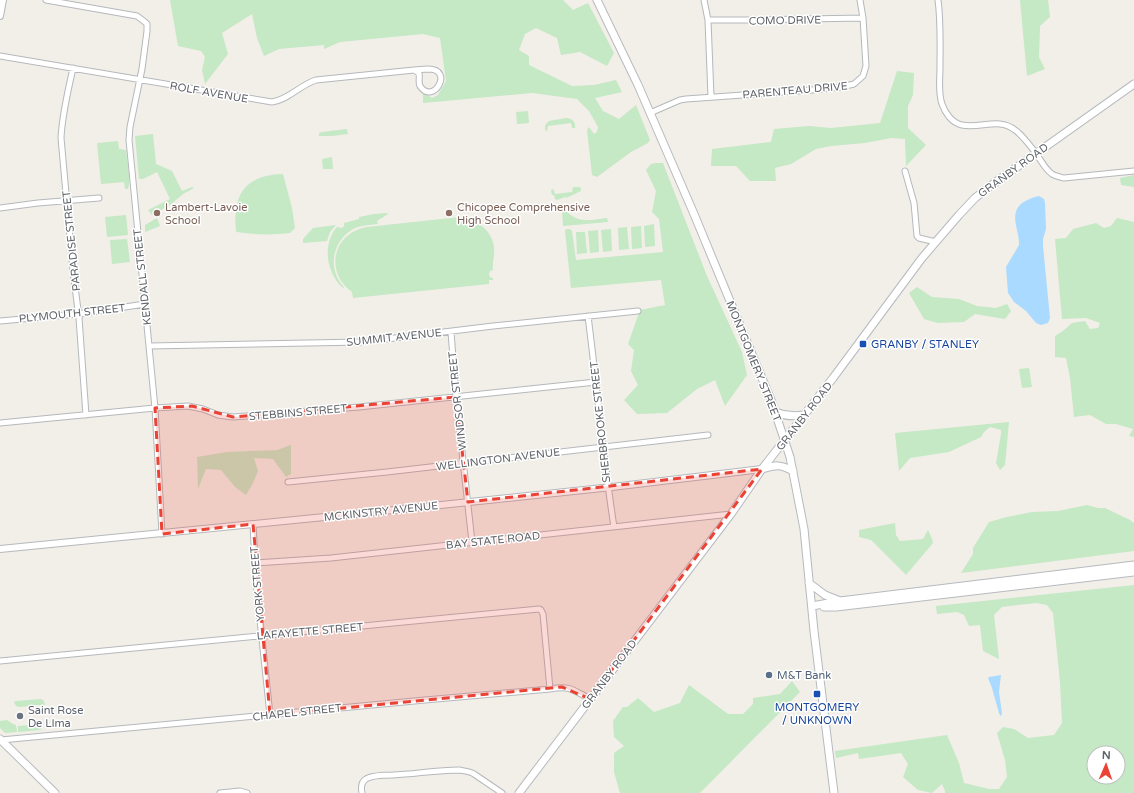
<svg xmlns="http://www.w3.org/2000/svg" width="1134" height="793" font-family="'Varela Round',sans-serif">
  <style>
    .green { fill: #c5e8c5; fill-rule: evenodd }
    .water { fill: #aadaff }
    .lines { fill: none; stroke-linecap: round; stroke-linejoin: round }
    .minor-casing { stroke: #b5b8bc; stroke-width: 7 }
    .tertiary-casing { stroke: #b5b8bc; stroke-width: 8 }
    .secondary-casing { stroke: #b6babf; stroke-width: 9 }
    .minor { stroke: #fff; stroke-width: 5 }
    .tertiary { stroke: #fff; stroke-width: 6 }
    .secondary { stroke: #fff; stroke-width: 7 }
    .marked { fill: #ea4335; fill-opacity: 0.2; stroke: #ea4335; stroke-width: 3; stroke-dasharray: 8 5; stroke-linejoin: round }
    .education-dot { fill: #8d6e63; stroke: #fff; stroke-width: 1.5 }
    .transit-dot { fill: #1a4fb4; stroke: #fff; stroke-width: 1.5 }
    .service-dot { fill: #5c6f8a; stroke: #fff; stroke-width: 1.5 }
    .worship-dot { fill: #6b7280; stroke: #fff; stroke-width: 1.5 }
    .labels { text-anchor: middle; stroke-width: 3; stroke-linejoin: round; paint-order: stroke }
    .street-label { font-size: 11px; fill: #5f6368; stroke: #fff }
    .education-label { font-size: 11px; fill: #785e54; stroke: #fff; text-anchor: start }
    .transit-label { font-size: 11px; fill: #164399; stroke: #fff; text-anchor: start }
    .service-label { font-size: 11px; fill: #4e5e75; stroke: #fff; text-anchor: start }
    .worship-label { font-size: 11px; fill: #5b616d; stroke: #fff; text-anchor: start }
  </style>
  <rect width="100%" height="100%" fill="#f1efe8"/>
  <path class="green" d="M170,0h393l10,10 15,-7 26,50 -7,13 -27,-14 -19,3 -4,-17 -21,-10 -11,6 -6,16 10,6v9l43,21 22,-1 22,-5 6,12 -27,6 8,13 16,8 17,-14 14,35 -2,3 -17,9 -34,25 -5,-2 -5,-45 2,-3 5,7 3,-2 1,-5 -9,-16 -12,-12 -45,-6 -109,10v-11l9,6 6,-3 8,-14 -6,-43 -17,-4 -83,8 -16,7v-4l-45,4 -15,7 -7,-18 -5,-24 -30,19 6,21 -23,30 -3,-14 3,-13 -4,-6 -23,-5z
    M1020,0h28l2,17 -10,9 -1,31 6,12 -18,7z
    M897,71l17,2 -1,22 -5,11v22l18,17 -20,21 -1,-27 -14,-1 -26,5 -34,3 -15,3 -25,15 -16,4 1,13h-26l-14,-15h-25l1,-17 59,-7 3,-13 35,-3 22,2 49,-5z
    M528,111l1,12 -12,1 -1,-12z
    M566,118c6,0 10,4 9,10h-3l-1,-5 -23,3 -1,5 -2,-1v-5l4,-4z
    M347,129l1,5 -16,2h-13v-3l3,-1z
    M153,134l3,30 16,7 10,20 10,-4 2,1 -11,6 -13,11 -18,10 -4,-5 22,-11 -13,-27 -14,7h-4l-4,-43z
    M118,141l1,8 7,1c1,11 5,29 2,39h-3l-1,-7 -23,2 -4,-41z
    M332,157l1,12h-10l-1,-10z
    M655,163h8l44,113 35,76 5,23 -22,31 -10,-26 -18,9 -30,24 -30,1 -13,-14 14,-15 -7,-14 3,-21 -6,-6 12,-34 25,-5 -4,-25 -90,8 -6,-57 1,-2h4l2,2 4,29 87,-8 -4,-33 -7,-7 4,-21 -10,-21 5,-6z
    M283,174l9,34 3,20 -5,5c-18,2 -35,2 -53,-1l-1,-1c-4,-36 9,-56 47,-57z
    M1134,175v12l-13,-2 -1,-7z
    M573,187h6l2,1v3l-15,7 -1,-1 -8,3 -2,-1 -1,-4h-2l-1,-4 1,-2 2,1 1,4 17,-2z
    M562,211h4c13,13 24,9 41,7l1,4 -45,4z
    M387,213l1,1 -11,7 1,3c-9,1 -17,1 -25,5 -21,12 -26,41 -9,58l-1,1c-17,-15 -21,-44 -6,-61l5,1 2,-2v-3l15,-4v-2l15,-3z
    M126,215l2,20 -21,2 -2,-20z
    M460,217c16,1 33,14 34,31 1,8 -2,15 -1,22l-3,1 -1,3 1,3 3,1v2h-4v4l-136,14 -1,-6c-28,-20 -19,-59 15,-65z
    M157,218l3,8 -15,6v-7z
    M1117,218l17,4v215l-5,-1 4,-7 -17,-5h-10l-16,-9 -16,2 -4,-39 -4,-20 -11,-1v-21l8,-5 9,-8 13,-2 5,8 8,-1 2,-5 -14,-5 -24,1 -7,-80 11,-1 7,-9 23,-6 8,5 7,-2z
    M654,224l1,22 -10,1 -1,-21z
    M336,225l-6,7 -3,9 -24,2v-4l10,-11z
    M641,226l1,22 -10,1 -1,-22z
    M627,227l2,22 -10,1 -1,-22z
    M611,229l1,22 -9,1 -2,-22z
    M598,230l1,22 -9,1 -2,-22z
    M576,232h9l2,21 -10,1z
    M127,239l3,23 -18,2 -2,-24z
    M917,287l15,10 27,2 18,7 19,2 11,-4 4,7 -6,8 -30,-5 -11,8 -26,1 -14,-4 -15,-26z
    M1029,368l3,19 -10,1 -3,-19z
    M1009,422l-4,43 -5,5 -4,-7 5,-29v-4l-11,-3 -6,5 -3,5 -32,15 -39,6 -11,13 -4,-38z
    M291,445v29l-5,3 -13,-18 -19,-1 4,13 -5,12 -7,12 -11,-8 -14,-17 -15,-1 -8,20 -1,-32 30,-5 50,-2z
    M1087,505l11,3h7l25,12 4,3v28l-173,22 12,-19v-6l16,-26 18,-5 25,-5 26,-1z
    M895,523l1,12 4,6 23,-2 5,-9 4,9 1,4 -27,32 -35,-35 -12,-3v-7z
    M1134,585v208h-189v-2l-3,-7 -10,9 -14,-3 -15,-13 5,-13 -7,-11 -42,6 -1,-6 -22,5 -1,-7 112,-16 12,28 5,20 25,6h10l8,-12 -2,-17 -8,-27 6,-6 11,2 14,9 26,-3 8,-12 -2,-41 -7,-69 -6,-8 -11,-2 -34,4 -8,8 5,44 -16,-8 -3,-26 -11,1 -5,-11 -7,-3 -20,2 -1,-8zM1094,753h24v24h-24z
    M792,681l8,11 -100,101h-80l-6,-21v-19l10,-7 -10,-9 -1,-16 10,-14h4l11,-9 16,14 26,-9 9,-18 39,29h15l10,-10v-6l27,-4z
    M41,699l3,2 1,4h-12l-1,1 -13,1 -3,-1 -2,-4 2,-1z
    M7,720l6,4 3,1 1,7 -12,1 -5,-5v-7z
    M43,724l-2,2v4l-23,2v-6z"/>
  <path class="water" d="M1039,196l5,3 1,4 1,26 -3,10v7l7,72 -2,5 -7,2 -5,-2 -10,-12 -12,-9 -6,-9 -2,-26 13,-22c1,-14 -11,-30 3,-42 5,-3 11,-6 17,-7z
    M1001,675l-2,17 3,21 -1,3 -1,-1 -1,-2 -7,-25 -4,-10 1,-1z"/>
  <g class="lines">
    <g class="minor-casing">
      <path id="minor" d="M46,0l91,16 8,6 2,2v7l-5,38 -12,58 -1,13 26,268 7,126
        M704,0l4,20 3,77
        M938,0c3,22 2,45 2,67 0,12 -2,26 2,37 3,9 10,19 20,21 18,4 37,-8 53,5 6,4 18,19 22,25 5,7 8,14 15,19 3,2 8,3 12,4l70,-7
        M708,20h45l110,-2
        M0,56l272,46c16,-2 28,-17 44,-22l98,-10
        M73,68c-5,23 -11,47 -12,70l12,133 6,47 7,97
        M428,69c27,0 5,37 -8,17 -2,-4 0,-8 -1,-13l-5,-3z
        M650,113l30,-13 6,-1 126,-9 29,-3 13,-3 9,-8 3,-10 -3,-48 -3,-18
        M905,171l9,32 3,33 2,2 17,4
        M0,208l38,-5 61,-5
        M588,316c9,70 15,141 26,211
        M0,321l78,-7 67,-10
        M451,332l5,65 16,145
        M149,346l213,-4 131,-16 145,-15
        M0,423l155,-15 33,-2 15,3 15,6 15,2 126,-10 237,-25
        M288,482l99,-10 321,-37
        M253,524l3,58 14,133
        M255,563l76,-5 400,-44
        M0,661l539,-52 2,1 2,4 7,75
        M1,740l424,-40 125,-11c20,-4 23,1 40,10
        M220,793l20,-2 7,2
        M362,793c-1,-5 -1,-11 4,-14 6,-4 20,-4 27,-4 22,-1 44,-5 66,-5 5,1 10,1 15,4l28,19"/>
    </g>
    <g class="tertiary-casing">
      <path id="tertiary" d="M0,16l3,-16
        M0,549l365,-36 247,-26 150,-18"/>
    </g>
    <g class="secondary-casing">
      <path id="secondary" d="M597,0l41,85 56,129 77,186 19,57 14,72 10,102 20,162
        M775,412c10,4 18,5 29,3
        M762,469c14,-4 18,-5 31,2
        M809,583l16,12 15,6
        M812,606l28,-5 294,-36
        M824,607h12l298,-35
        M0,739l55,54
        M519,793l212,-279 31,-45 71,-91 89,-120 37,-43 16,-17 18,-14 141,-100"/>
    </g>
    <use href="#minor" class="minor"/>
    <use href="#tertiary" class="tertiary"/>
    <use href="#secondary" class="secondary"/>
  </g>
  <path class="marked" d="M456,397l12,105 294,-33 -172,230 -28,-12 -292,28 -17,-191 -91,10 -7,-126 37,-2 41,11z"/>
  <g class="education-dot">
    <circle cx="157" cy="213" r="4"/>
    <circle cx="449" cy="213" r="4"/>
  </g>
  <g class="transit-dot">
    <rect x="859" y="340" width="8" height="8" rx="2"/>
    <rect x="813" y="690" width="8" height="8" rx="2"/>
  </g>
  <circle class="service-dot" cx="769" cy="675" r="4"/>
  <circle class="worship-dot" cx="20" cy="716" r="4"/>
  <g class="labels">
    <g class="street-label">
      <text transform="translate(785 20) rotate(-1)" y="4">COMO DRIVE</text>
      <text transform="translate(795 90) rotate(-5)" y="4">PARENTEAU DRIVE</text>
      <text transform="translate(209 92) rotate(10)" y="4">ROLF AVENUE</text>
      <text transform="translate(1013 170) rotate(-36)" y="4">GRANBY ROAD</text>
      <text transform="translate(71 241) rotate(-96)" y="4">PARADISE STREET</text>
      <text transform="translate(142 277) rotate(-96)" y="4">KENDALL STREET</text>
      <text transform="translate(72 313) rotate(-6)" y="4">PLYMOUTH STREET</text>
      <text transform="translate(394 337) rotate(-6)" y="4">SUMMIT AVENUE</text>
      <text transform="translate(754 361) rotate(68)" y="4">MONTGOMERY STREET</text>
      <text transform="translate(457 401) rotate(-96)" y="4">WINDSOR STREET</text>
      <text transform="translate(298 412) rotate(-5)" y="4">STEBBINS STREET</text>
      <text transform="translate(804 416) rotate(-52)" y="4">GRANBY ROAD</text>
      <text transform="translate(600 422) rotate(-96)" y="4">SHERBROOKE STREET</text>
      <text transform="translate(498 459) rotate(-7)" y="4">WELLINGTON AVENUE</text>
      <text transform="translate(381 511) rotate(-6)" y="4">MCKINSTRY AVENUE</text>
      <text transform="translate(493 540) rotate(-6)" y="4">BAY STATE ROAD</text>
      <text transform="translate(257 584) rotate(-95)" y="4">YORK STREET</text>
      <text transform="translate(310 631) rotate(-5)" y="4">LAFAYETTE STREET</text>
      <text transform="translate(609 674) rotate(-53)" y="4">GRANBY ROAD</text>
      <text transform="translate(297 712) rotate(-6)" y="4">CHAPEL STREET</text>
    </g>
    <g class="education-label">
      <text x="165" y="211">Lambert-Lavoie<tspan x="165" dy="13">School</tspan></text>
      <text x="457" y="211">Chicopee Comprehensive<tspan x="457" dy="13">High School</tspan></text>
    </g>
    <g class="transit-label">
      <text x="871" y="348">GRANBY / STANLEY</text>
      <text x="817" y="711" text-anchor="middle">MONTGOMERY<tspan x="817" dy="13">/ UNKNOWN</tspan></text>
    </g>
    <g class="service-label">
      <text x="777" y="679">M&amp;T Bank</text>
    </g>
    <g class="worship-label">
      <text x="28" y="714">Saint Rose<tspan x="28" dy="13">De LIma</tspan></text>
    </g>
  </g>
  <g transform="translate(1106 765) rotate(2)"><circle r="19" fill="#ffffff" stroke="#bfc1c3"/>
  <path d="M0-3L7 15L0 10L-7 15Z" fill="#ea4335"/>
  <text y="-6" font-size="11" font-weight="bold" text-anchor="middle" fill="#5f6368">N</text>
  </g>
</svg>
